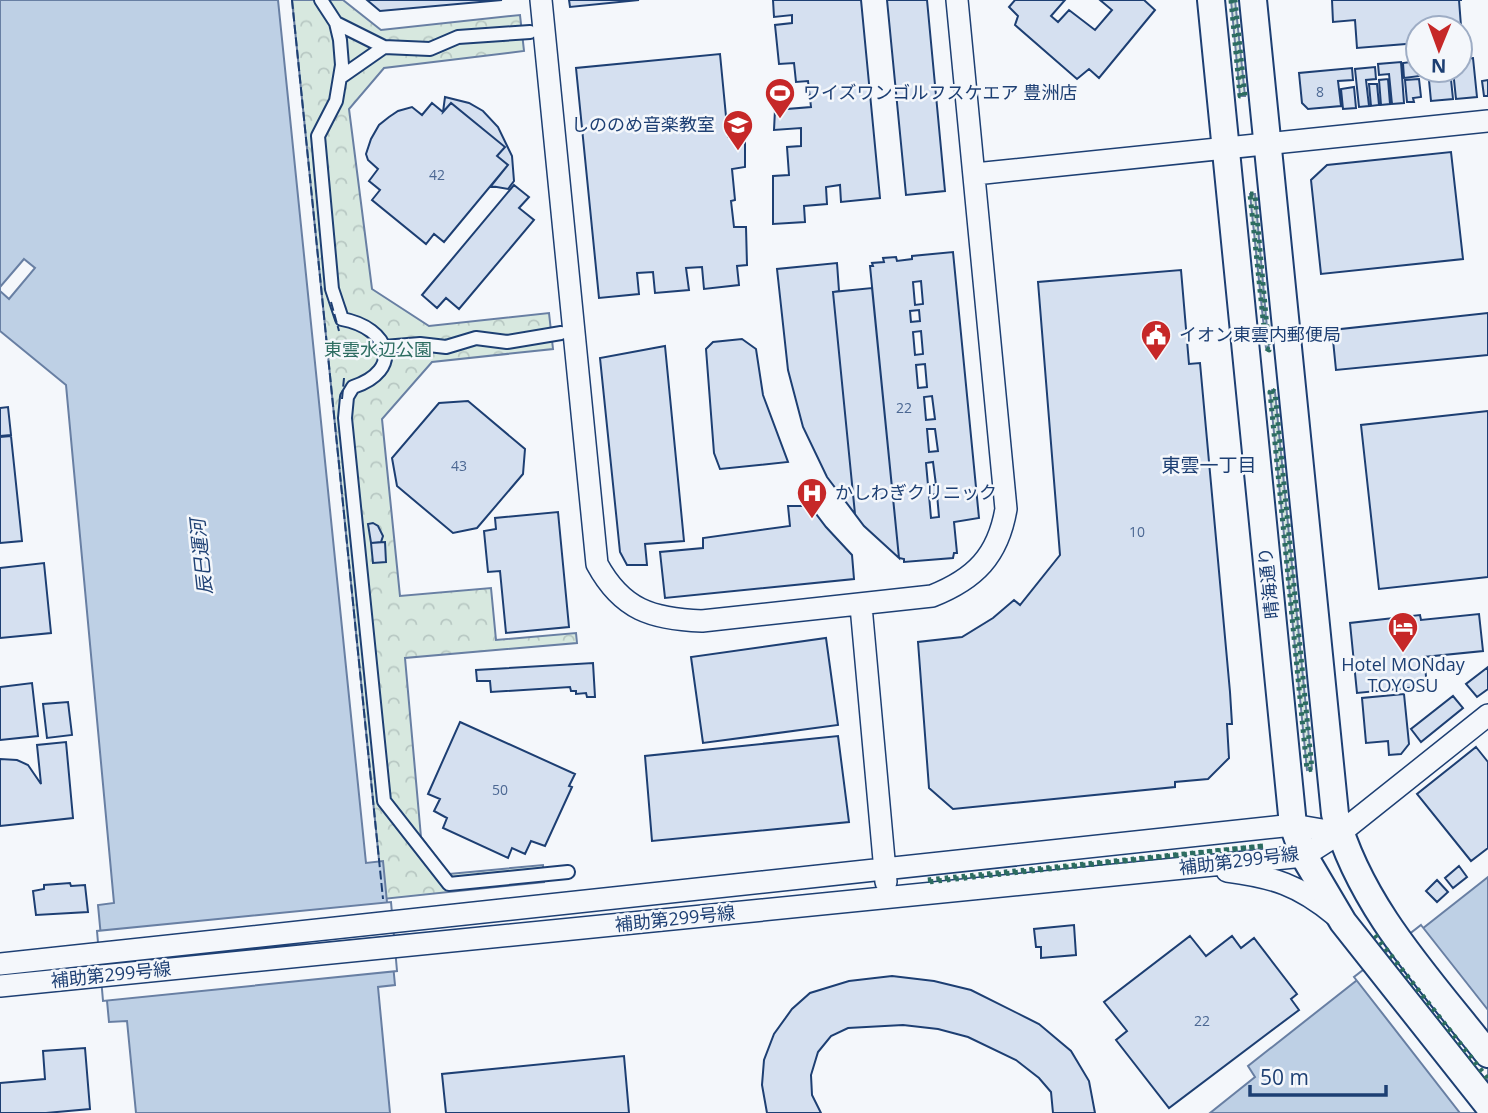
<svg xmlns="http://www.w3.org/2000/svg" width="1488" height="1113" font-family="'Open Sans','Noto Sans JP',sans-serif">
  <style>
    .grass { fill: #d7e8df; stroke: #687fa3; stroke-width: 2 }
    .park { fill: url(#park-crowns); stroke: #687fa3; stroke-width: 2 }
    .water { fill: #bed0e5; stroke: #687fa3; stroke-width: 2 }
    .pier { fill: #f4f7fb; stroke: #687fa3; stroke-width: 2 }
    .building { fill: #d5e0f0; stroke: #1d3f73; stroke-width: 2; fill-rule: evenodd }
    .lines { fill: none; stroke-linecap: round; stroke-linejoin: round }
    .pedestrian-casing { stroke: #1d3f73; stroke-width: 16 }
    .tertiary-casing { stroke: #1d3f73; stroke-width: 24 }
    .primary-casing { stroke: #1d3f73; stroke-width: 30 }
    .pedestrian { stroke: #f4f7fb; stroke-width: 12 }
    .tertiary { stroke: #f4f7fb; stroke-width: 21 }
    .primary { stroke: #f4f7fb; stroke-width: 26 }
    .hedge { stroke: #2c6c60; stroke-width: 5; stroke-dasharray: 3.5 5; stroke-linecap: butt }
    .fence { stroke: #1d3f73; stroke-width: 2; stroke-dasharray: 9 3.5; stroke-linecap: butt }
    .labels { text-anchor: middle; stroke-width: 5; stroke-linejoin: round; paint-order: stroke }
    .number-label { font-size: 14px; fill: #4b6792 }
    .poi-label { font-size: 18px; fill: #1d3f73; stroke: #f4f7fb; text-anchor: start }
    .park-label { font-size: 18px; fill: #2c6c60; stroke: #f4f7fb }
    .street-label { font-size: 18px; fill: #1d3f73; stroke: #f4f7fb }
    .neighbourhood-label { font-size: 19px; fill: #1d3f73; stroke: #f4f7fb }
    .water-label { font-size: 19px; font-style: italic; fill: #1d3f73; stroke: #f4f7fb }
  </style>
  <defs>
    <pattern id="park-crowns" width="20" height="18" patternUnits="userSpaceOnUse" patternTransform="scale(1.75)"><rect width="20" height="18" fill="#d7e8df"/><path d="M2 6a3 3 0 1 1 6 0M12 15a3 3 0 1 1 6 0" fill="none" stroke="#b8c8c3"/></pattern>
  </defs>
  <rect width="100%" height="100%" fill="#f4f7fb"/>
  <path class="grass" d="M1231,0h4l10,96h-5z
    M1250,194h5l14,156 -3,-2z
    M1272,390l3,2 37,377 -5,1 -37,-378z"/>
  <path class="park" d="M292,0h51l38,30 139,-15 4,36 -140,17 -35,41 23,180 57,37 120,-13 4,36 -121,13 -50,57 18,177 91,-8 5,52 80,-7 1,10 -172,15 16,179 28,37 94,-9 1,17 -161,17z"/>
  <path class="water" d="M0,0h278l88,863 17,-2 12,124 -17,2 12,126h-254l-9,-92 -18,1 -11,-117 16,-2 -48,-518 -66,-54z
    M1488,877v236h-278l45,-36 -7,-11z"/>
  <path class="pier" d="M24,259l11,9 -26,31 -9,-8v-4z
    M391,902l6,69 -294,30 -6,-70z
    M1421,925l67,85v103h-28l-106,-136z"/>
  <path class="building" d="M367,0h135l-122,11z
    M569,0h70l-69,7z
    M773,0h88l19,198 -39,4 -1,-17 -14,2 1,17 -23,2 1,16 -32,2v-48l16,-1 -2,-28 14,-1v-18l-27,2 1,-20 36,-3 -3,-26 -12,1 -2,-19 -15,1 -4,-39 17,-2v-8l-18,2z
    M887,0h40l18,191 -39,4z
    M1015,0h50l-14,16 7,6 11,-12 26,20 17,-20 -12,-10h44l11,10 -56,68 -10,-9 -12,10 -62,-54 3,-9 -9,-9z
    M1332,0h130h-3l3,39h-2v-11h-42v15l-61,5 -2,-28 -22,2z
    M720,54l8,83 17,-1v31l-13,2 3,31 -4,1 3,26h12l1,38 -10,1 2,19 -35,4 -2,-22 -16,1 3,22 -34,3 -2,-21 -16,1 2,21 -40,4 -23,-230z
    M1473,58l4,39 -21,2 -3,-29h7v-11z
    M1418,61v9h6l1,3h-6l1,3 -16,2 -1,-15z
    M1401,62l3,41 -12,1 -3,-30 -10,1 -1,-11z
    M1375,67l1,12 -10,1 3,26 -10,1 -4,-38z
    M1352,68l1,12 -15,1 3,25 -33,3 -6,-6 -3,-30z
    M1428,70h22l3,29 -22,2z
    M1388,79l2,25 -9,1 -2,-25z
    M1419,79l2,18 -8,1 1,4h-7l-2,-22z
    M1488,80v16h-4l-2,-15z
    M1369,84h8l2,21 -8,1z
    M1354,87l2,21 -13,1 -2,-20z
    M445,97l24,6 14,8 15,16 14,29 2,25 -6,8 -17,-3 17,-21 -11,-9 8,-9 -54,-44 -8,9z
    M432,103l11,9 8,-9 54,44 -8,9 11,9 -64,77 -10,-8 -8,10 -54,-44 8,-10 -11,-9 9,-12 -10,-9 -2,-6 5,-15 8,-14 10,-8 9,-6 14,-4 10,8z
    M1451,152l12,107 -142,15 -10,-94 16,-15z
    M514,185l15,12 -10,11 15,12 -75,89 -13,-11 -9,10 -15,-13z
    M953,252l26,266 -25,4 3,31h-3l-1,5 -49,4v-3l-5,-1 -29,-292h3l-1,-3 12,-1 -1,-4 13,-1 1,4 15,-2v-3zM921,281l2,23 -8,1 -2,-23zM919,310l1,11 -9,1 -1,-11zM921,331l2,23 -8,1 -2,-23zM925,364l2,23 -9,1 -2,-23zM932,396l3,23 -9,1 -2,-23zM927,429h8l3,22 -9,1zM933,462l3,23h-8l-2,-22zM937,494l2,23 -8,1 -2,-23z
    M837,263l2,28 -6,1 22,222 -28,-37 -24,-50 -15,-57 -11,-101z
    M1181,270l8,94 11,-1 30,329 2,32h-5l2,34 -21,21 -33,3v5l-222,22 -24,-21 -11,-146 44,-5 31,-19 21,-18 6,5 40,-50 -22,-273z
    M872,288l27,270 -35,-32 -9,-12 -22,-222z
    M1488,313v42l-152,15 -4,-40z
    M742,339l14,10 7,46 25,67 -68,7 -6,-16 -8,-104 7,-7z
    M665,346l19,195 -39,3 2,21h-20l-7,-13 -20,-194z
    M468,401l57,48 -2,25 -46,54 -24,5 -56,-47 -5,-28 47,-55z
    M8,407l3,28 -11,1v-28z
    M1488,411v166l-109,12 -18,-164z
    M11,436l11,105 -22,2v-106z
    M788,506h22l16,21 26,28 2,24 -189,19 -5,-46 43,-4v-10l87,-12z
    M558,512l11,115 -63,6 -6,-62 -12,1 -4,-41 12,-2 -1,-11z
    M373,523l5,3 5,10 -2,6 -10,1 -3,-19z
    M385,542l1,20 -13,1 -2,-20z
    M44,563l7,70 -51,5v-70z
    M1479,614l4,37 -59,6 3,29 -70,7 -7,-70 70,-8 1,5z
    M826,638l12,87 -135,18 -12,-86z
    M593,663l2,34h-8l-1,-4 -10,1v-3h-5l-1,-4 -79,5 -1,-11h-13l-1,-11z
    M1488,667v22l-11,8 -11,-13z
    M32,683l6,53 -38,4v-53z
    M1404,694l5,50 -8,10 -12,1 -1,-14 -22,2 -4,-45z
    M1453,696l10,12 -42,34 -10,-13z
    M68,702l4,33 -25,3 -4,-34z
    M460,722l115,52 -6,12 3,1 -27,59 -14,-5 -6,13 -13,-6 -4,10 -65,-30 4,-10 -13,-7 6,-12 -12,-5z
    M838,736l11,86 -197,19 -7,-85z
    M66,742l7,76 -73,8v-67l17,1 11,5 13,19 -4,-39z
    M1476,747l12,15v86l-17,13 -54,-67z
    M1459,866l8,11 -14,11 -8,-10z
    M1437,880l11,12 -11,10 -11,-11z
    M70,883l1,3 14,-1 3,27 -52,3 -3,-24 11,-2v-4z
    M1074,925l2,30 -35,3v-11h-5l-2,-18z
    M1190,936l16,20 26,-20 9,12 13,-10 43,56 -6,5 8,11 -130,98 -53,-68 11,-9 -23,-29z
    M892,976l42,5 37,9 68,34 32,27 18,30 6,32h-42l-2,-21 -12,-14 -23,-18 -48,-23 -30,-8 -35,-4 -55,3 -17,8 -13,16 -7,23 1,20 9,18h-54l-5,-28 2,-25 10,-26 18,-25 18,-16 39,-12z
    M85,1048l5,61 -44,4h-46v-30l45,-4 -2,-28z
    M624,1056l5,57h-183l-4,-39z"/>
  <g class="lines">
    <g class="pedestrian-casing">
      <path id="pedestrian" d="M321,0l15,23 4,17 2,25 -6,36 -18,35 14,153 10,30c48,9 62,51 11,68l-6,10 -2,21 39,383 65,83 119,-12
        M336,23l48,24 46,2 28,-12 72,-5
        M341,77l43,-30
        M384,347l36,-3 26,3 30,-9 31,4 54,-9"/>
    </g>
    <g class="tertiary-casing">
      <path id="tertiary" d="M541,0l56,564c25,46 55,55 105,57l230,-25c43,-17 66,-40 74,-87l-49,-509
        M975,174l513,-53
        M861,606l25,276
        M1227,871c46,6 72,14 108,44
        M0,964l1293,-139 47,8
        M0,986l1304,-130 36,-23 148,-118"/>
    </g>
    <g class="primary-casing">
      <path id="primary" d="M1211,0l82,825 11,31 39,66 145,183
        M1253,0l82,814c25,93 94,165 153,240"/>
    </g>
    <use href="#pedestrian" class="pedestrian"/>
    <use href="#tertiary" class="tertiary"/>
    <use href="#primary" class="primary"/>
    <path class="hedge" d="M1231,0l9,96h5l-10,-96
      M1250,194h5l14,156 -3,-2z
      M1272,390l3,2 37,377 -5,1 -37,-378z
      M1263,846l-335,36 -1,-2z
      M1375,935l113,144"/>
    <path class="fence" d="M292,0l91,899
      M331,302l8,29
      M342,399l2,-21"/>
  </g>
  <defs>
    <g id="stadium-pin" transform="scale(1.575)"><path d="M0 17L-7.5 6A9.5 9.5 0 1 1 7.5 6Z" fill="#c62828" stroke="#f4f7fb"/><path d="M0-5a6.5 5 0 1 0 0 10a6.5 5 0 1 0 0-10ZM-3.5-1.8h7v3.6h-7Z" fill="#fff"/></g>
    <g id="school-pin" transform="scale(1.575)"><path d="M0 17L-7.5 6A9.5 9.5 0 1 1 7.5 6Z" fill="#c62828" stroke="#f4f7fb"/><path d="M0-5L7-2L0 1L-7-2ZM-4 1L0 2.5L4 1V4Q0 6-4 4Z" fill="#fff"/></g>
    <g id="civic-pin" transform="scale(1.575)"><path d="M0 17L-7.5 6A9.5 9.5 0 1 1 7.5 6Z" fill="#c62828" stroke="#f4f7fb"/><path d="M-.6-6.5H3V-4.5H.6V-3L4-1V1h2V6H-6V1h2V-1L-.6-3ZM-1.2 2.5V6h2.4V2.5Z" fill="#fff"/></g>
    <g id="hospital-pin" transform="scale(1.575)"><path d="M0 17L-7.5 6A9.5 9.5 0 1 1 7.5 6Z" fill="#c62828" stroke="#f4f7fb"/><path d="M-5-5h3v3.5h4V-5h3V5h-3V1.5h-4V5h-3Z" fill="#fff"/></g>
    <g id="hotel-pin" transform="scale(1.575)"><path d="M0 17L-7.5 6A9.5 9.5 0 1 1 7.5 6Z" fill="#c62828" stroke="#f4f7fb"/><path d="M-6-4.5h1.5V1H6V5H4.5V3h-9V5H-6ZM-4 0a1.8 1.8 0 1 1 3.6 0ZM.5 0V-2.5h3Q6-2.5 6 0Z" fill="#fff"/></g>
  </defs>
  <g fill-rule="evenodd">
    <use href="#stadium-pin" x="780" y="93"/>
    <use href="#school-pin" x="738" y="125"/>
    <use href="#civic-pin" x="1156" y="335"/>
    <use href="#hospital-pin" x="812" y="493"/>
    <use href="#hotel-pin" x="1403" y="627"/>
  </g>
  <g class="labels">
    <g class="number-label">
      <text x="1320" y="97">8</text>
      <text x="437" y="180">42</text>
      <text x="904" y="413">22</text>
      <text x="459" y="471">43</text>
      <text x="1137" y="537">10</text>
      <text x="500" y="795">50</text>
      <text x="1202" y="1026">22</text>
    </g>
    <g class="poi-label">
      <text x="803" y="99">ワイズワンゴルフスケエア 豊洲店</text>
      <text x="715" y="131" text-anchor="end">しののめ音楽教室</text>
      <text x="1179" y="341">イオン東雲内郵便局</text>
      <text x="835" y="499">かしわぎクリニック</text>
      <text x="1403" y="671" text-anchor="middle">Hotel MONday<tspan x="1403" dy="21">TOYOSU</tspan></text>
    </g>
    <g class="park-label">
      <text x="378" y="356">東雲水辺公園</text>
    </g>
    <g class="street-label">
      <text transform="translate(1269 583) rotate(-96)" y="6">晴海通り</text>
      <text transform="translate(1239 861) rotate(-7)" y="6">補助第299号線</text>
      <text transform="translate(675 919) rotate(-6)" y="6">補助第299号線</text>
      <text transform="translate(111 975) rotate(-6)" y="6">補助第299号線</text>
    </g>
    <g class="neighbourhood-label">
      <text x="1209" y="472">東雲一丁目</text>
    </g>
    <g class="water-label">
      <text transform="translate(201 557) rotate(-96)" y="7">辰巳運河</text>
    </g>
  </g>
  <g transform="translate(1439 49) rotate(181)"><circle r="33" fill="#f4f7fb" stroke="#9eadc5" stroke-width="2"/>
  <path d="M0-5L12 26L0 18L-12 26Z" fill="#c62828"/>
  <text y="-10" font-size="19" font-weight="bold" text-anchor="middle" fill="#1d3f73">N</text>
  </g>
  <path d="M1250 1085v10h136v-10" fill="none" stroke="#1d3f73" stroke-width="3.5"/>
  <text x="1260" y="1085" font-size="21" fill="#1d3f73" stroke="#f4f7fb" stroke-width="5" paint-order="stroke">50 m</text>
</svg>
